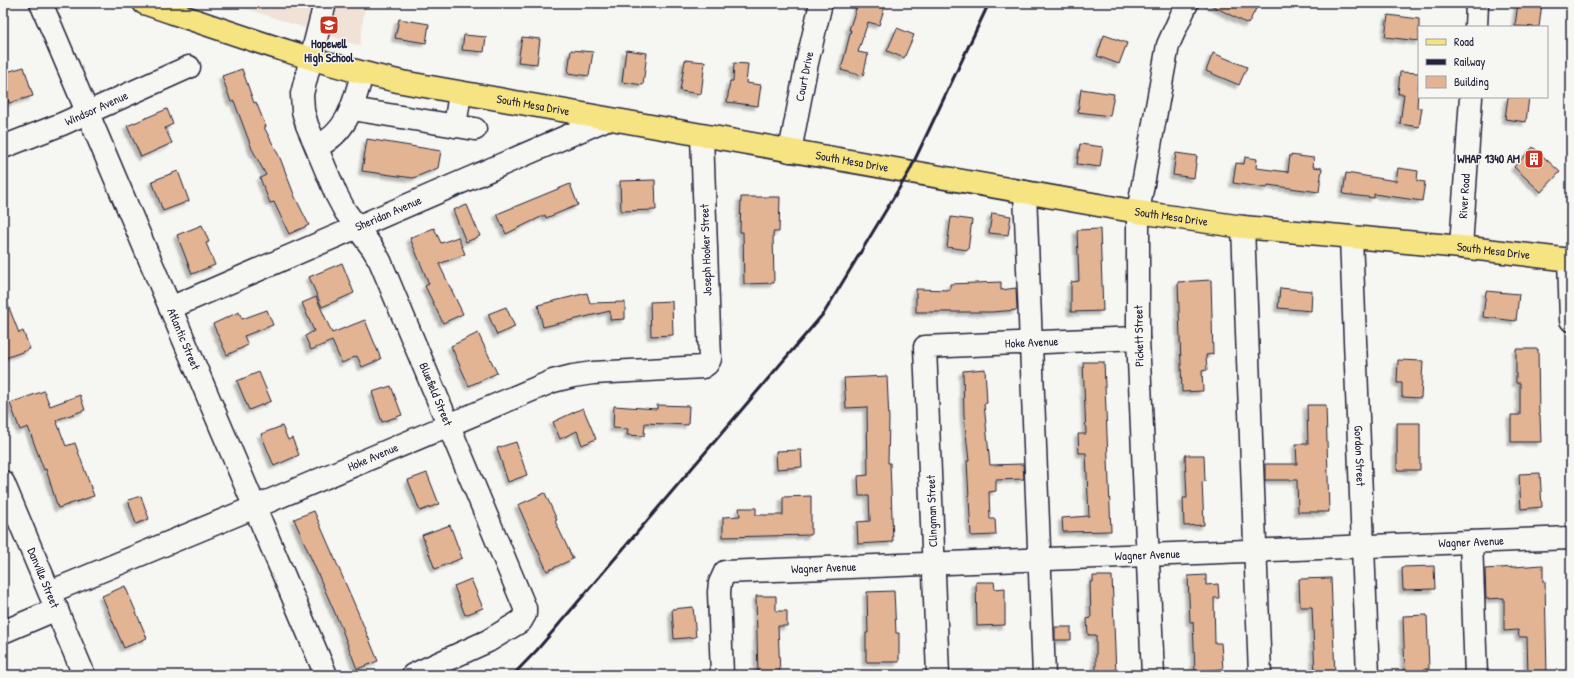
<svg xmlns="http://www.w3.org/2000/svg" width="1574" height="678" font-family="'Patrick Hand',sans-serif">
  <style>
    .built { fill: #f0e2d6 }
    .building { fill: #e2b493; stroke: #22223b; filter: url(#shadow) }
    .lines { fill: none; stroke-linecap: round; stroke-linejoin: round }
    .minor-casing { stroke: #22223b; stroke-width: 25 }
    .major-casing { stroke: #22223b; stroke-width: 25 }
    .minor { stroke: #f6f6f2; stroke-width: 22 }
    .major { stroke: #f6e381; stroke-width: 22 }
    .rail { stroke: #22223b; stroke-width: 3 }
    .labels { text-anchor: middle; stroke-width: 3; stroke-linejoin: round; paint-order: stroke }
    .poi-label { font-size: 12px; font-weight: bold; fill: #22223b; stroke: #f6f6f2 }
    .street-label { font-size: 12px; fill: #22223b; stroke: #f6f6f2 }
  </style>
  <defs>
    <filter id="shadow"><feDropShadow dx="-3.5" dy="3.5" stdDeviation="1" flood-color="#0004"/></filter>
  </defs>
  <rect width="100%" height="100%" fill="#f6f6f2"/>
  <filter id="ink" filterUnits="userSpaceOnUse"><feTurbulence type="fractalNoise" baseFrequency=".025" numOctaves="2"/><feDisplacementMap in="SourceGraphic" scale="8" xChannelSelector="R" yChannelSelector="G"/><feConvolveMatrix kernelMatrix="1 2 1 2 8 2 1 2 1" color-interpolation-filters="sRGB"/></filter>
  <g filter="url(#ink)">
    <path class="built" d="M229,3h136l-5,43z"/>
    <path class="building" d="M858,3h28l-7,22 -11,-3 -10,30 10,2 -5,22 -22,-6 10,-40h-2z
      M1207,3h52l-11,21z
      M1518,3h24l-3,24 -24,-1z
      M1388,15l31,4v22l-34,-4z
      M399,19l30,5 -3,19 -31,-5z
      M897,28l17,7 -10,23 -17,-7z
      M464,35l22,2 -2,15 -22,-2z
      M1104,35l23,8 -8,21 -22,-8z
      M522,37l18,2 -3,25 -19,-2z
      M571,50l22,2 -4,24 -21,-3z
      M626,50l21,3 -4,32 -21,-3z
      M1213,53l34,14 -8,18 -33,-14z
      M685,60l20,2 -4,32 -21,-3z
      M734,63l14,1 -2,19 15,2 -3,21 -31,-4 3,-21h3z
      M24,67l9,29 -24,7 -6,-19v-11z
      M242,69l12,34 2,-1 10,25h-2l16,31 15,39 14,28 -20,9 -15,-32 -4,1 -10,-25 6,-3 -14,-26 -18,-48 -3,1 -9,-26z
      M1400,72l19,1 -2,35h5l-3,19 -19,-3 4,-30h-6z
      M1081,89l33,5 -4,22 -32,-4z
      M1508,97h21l-3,25 -21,-3z
      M167,109l6,15 -8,4 7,15 -31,14 -14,-31z
      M367,139l74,12 -3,17 -25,10 -51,-7z
      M1080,144l23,3 -3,20 -23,-3z
      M1533,147l27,25 -19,20 -27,-25z
      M1176,153l21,3 -3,22 -21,-3z
      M1290,155l24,3 -1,9 9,1 -3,24 -51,-7 -1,3 -34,-5 3,-20 8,1 1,-7 12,2 -1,9 32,4z
      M1398,168l20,3 -1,10 8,1 -3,19 -48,-7v4l-31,-4 3,-21 50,8z
      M178,171l11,30 -26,10 -11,-30z
      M655,180l1,30 -35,1 -1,-30z
      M570,184l8,21 -32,13 -1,-3 -39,19 -9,-20z
      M741,197h39l-1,35h-6l1,51 -30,1 -1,-52h-3z
      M467,205l13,31 -14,6 -13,-32z
      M992,213l19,3 -3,19 -19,-2z
      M951,217l21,3 -4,30 -21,-3z
      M202,225l7,17 -3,1 9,22 -23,9 -15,-39z
      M434,228l7,15 17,-6 7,17 -26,10 24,50 -20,9 -18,-37 4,-2 -19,-46z
      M1100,229l3,82 -32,1v-30l8,-1 -2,-51z
      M342,263l12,30 -32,14 -13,-30z
      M1211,280l2,74 -7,1 1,15 -5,1 1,20 -21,1 -4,-110z
      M1001,282v8l15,-2 1,22 -25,2h-76v-23l34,1v-6z
      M1280,288l32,3 -1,20 -33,-3z
      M1486,291l33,3 -3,27 -33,-4z
      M587,293l3,10 35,-1v17l-15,1v-9l-67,16 -5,-22z
      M3,295h1l15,38 4,-2 7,18 -27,10z
      M316,297l16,36 33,-13 16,39 -19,8 -5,-11 -15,7 -10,-22 -21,9 -6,-14 9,-5 -12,-28z
      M672,301l1,34 -22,1 -1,-34z
      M506,307l9,20 -18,8 -9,-21z
      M267,310l6,15 -29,11 4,9 -21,10 -14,-31 26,-12 3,7z
      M478,333l19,40 -28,13 -18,-40z
      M1516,349h22l1,66h1l1,27h-30v-27h9v-32h-4z
      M1398,360l25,1 -2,37 -19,-1v-14h-5z
      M1083,362h21l7,169 -48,1 -1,-14 27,-2 -3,-63h-7l-1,-19h8z
      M985,369l2,34 -3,1 6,61 33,-1 1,15 -28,1v11l-7,1 1,27h5l1,16 -25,1 -4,-75h2l-5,-46 -1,-44z
      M259,372l12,29 -22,9 -12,-29z
      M887,376l2,44 -1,43h2l3,79 -35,2 -1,-22 13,-1 -1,-25h-10l-1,-20 10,-1 -1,-68 -21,1 -2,-30z
      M391,386l11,29 -20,7 -10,-30z
      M44,391l6,15 30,-11 5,15 -29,10 10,26 9,-3 19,53 -36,12 -12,-39 -2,1 -16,-43 -8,3 -10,-27z
      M657,405l32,1 -1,19 -43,-2 -1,13 -17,-1 1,-6 -15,-1 1,-22 43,3z
      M1307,405h19l3,107h-31l-1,-32h-32v-16h32l-1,-20h12z
      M583,408l13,31 -14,6 -5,-14 -17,8 -7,-17z
      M1397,423h23v47h-23z
      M282,426l6,14 4,-2 7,17 -25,11 -13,-32z
      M516,442l11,33 -19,7 -11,-34z
      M801,450l1,17 -25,2 -1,-18z
      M1185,455h19l1,26 -3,1 2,43 -20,1 -1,-28h4z
      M427,473l12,31 -19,7 -12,-31z
      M1540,473l2,34 -21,2 -2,-35z
      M545,493l12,27 -2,1 18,38 -26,12 -29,-66z
      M141,496l8,23 -13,5 -8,-24z
      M811,496v39l-88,2v-20l17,-1 -1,-8h17v7h27v-18z
      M314,511l46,106 18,44 -21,8 -16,-42 -47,-108z
      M450,525l12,33 -27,11 -13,-34z
      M1543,565v17h2l2,93h-19l-1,-38h-8l-1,-7 -14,1v-33l-18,1 -1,-30z
      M1434,566l1,23 -32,1 -1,-23z
      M1206,575v10l12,-1 1,14h-5l1,45h6l2,26 -28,2 -2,-49h-3l-2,-46z
      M1093,576h19l4,98h-20v-39h-8l-1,-16 4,-1 -1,-36h3z
      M1331,578l4,97h-20l-3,-68h-12l-1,-28z
      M471,579l12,29 -18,7 -11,-29z
      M976,582h18l1,7 10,-1v37l-28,1z
      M125,586l22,52 -23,10 -22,-52z
      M894,591l2,42h3v29h-33v-29h2l-1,-41z
      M756,596h20v15h11v15h-9l2,49h-22z
      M693,607l3,30 -22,2 -2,-30z
      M1427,615l2,54h-5v6h-19l-2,-59z
      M1055,627h16v13h-16z"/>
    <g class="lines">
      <g class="minor-casing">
        <g id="minor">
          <path id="s1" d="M41,3l285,672"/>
          <path id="s2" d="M325,3l-23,91 1,17 4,14 29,69 9,17 28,38 7,12 145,347v6l-4,7 -33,20 -75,34"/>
          <path d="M1476,27l1,-24"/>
          <path d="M352,109l123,20"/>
          <path d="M455,126l5,-33"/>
          <path id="s3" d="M3,147l59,-23 127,-57"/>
          <path d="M317,147c31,-16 36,-41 45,-73"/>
          <path id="s4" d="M790,151l17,-88 14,-60"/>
          <path d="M1025,192l19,483"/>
          <path d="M1243,227l17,448"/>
          <path id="s5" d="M1351,237l17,438"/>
          <path id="s6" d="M1461,247l10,-150"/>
          <path d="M1569,260l2,60"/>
          <path id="s7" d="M170,308l437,-189"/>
          <path id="s8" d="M3,482l81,193"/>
          <path d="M1471,542l5,133"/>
          <path id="s9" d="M50,592l205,-85 298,-126 20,-5 20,-3 110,-6 4,-3 3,-5 -8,-223"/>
          <path d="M3,632l54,-23"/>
          <path id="s10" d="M722,675l-3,-83 1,-9 5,-11 846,-34"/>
          <path id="s11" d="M938,675l-13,-328 213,-9"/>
          <path d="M1153,675l-15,-337v-126l30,-167 19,-42"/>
        </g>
      </g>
      <g class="major-casing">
        <g id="major">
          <path id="s12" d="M144,3c85,29 170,60 258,79l736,130 105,15 218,20 110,13"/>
        </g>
      </g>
      <use href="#minor" class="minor"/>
      <use href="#major" class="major"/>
      <path class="rail" d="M513,675l24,-25 287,-337 85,-141 80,-169"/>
    </g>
  </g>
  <defs>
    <g id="school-square" transform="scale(1)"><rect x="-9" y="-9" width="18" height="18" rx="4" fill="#c8321e" stroke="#f6f6f2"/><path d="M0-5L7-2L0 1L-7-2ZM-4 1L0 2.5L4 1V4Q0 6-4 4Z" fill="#fff"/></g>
    <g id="building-square" transform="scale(1)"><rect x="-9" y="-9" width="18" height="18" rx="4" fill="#c8321e" stroke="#f6f6f2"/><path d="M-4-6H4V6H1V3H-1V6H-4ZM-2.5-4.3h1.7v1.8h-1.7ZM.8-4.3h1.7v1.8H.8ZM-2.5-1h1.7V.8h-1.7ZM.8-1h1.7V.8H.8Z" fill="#fff"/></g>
  </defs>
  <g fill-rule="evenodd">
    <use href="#school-square" x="329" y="25"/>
    <use href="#building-square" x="1534" y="159"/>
  </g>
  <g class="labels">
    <g class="poi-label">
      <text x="329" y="48">Hopewell<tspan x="329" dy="14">High School</tspan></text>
      <text x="1520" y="163" text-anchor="end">WHAP 1340 AM</text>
    </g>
    <g class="street-label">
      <text dy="4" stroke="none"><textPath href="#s4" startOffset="76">Court Drive</textPath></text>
      <text dy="4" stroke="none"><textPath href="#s12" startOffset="403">South Mesa Drive</textPath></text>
      <text dy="4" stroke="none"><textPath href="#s3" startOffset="101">Windsor Avenue</textPath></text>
      <text dy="4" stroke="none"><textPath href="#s12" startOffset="727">South Mesa Drive</textPath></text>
      <text dy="4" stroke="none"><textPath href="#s6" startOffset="51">River Road</textPath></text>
      <text dy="4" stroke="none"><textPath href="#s7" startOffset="238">Sheridan Avenue</textPath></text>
      <text dy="4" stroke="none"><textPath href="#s12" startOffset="1051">South Mesa Drive</textPath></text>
      <text transform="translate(706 250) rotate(-92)" y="4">Joseph Hooker Street</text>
      <text dy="4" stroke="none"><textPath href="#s12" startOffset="1375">South Mesa Drive</textPath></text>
      <text transform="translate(1139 336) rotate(-91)" y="4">Pickett Street</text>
      <text dy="4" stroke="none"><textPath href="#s1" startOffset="365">Atlantic Street</textPath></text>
      <text dy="4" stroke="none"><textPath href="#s11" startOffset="435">Hoke Avenue</textPath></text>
      <text dy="4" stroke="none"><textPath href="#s2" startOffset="425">Bluefield Street</textPath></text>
      <text dy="4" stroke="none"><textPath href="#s5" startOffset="219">Gordon Street</textPath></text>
      <text dy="4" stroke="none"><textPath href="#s9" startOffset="350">Hoke Avenue</textPath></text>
      <text transform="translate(932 511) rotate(-92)" y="4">Clingman Street</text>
      <text dy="4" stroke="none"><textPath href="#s10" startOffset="851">Wagner Avenue</textPath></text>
      <text dy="4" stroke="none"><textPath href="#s10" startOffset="527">Wagner Avenue</textPath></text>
      <text dy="4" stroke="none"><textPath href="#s10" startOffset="203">Wagner Avenue</textPath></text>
      <text dy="4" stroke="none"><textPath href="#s8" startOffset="104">Danville Street</textPath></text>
    </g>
  </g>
  <rect width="1574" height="678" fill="none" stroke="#f6f6f2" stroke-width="16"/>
  <rect x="8" y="8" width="1558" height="662" fill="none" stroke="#22223b" stroke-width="1.5" filter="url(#ink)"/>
  <rect x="1418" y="26" width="130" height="72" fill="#f6f6f2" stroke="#a1a1a9"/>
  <rect x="1426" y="39" width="20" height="6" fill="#f6e381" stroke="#a1a1a9"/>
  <text x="1454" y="46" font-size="12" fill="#22223b">Road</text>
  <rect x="1426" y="59" width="20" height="6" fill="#22223b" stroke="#a1a1a9"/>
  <text x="1454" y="66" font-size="12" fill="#22223b">Railway</text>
  <rect x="1426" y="76" width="20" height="12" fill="#e2b493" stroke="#a1a1a9"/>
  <text x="1454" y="86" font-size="12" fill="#22223b">Building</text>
</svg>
